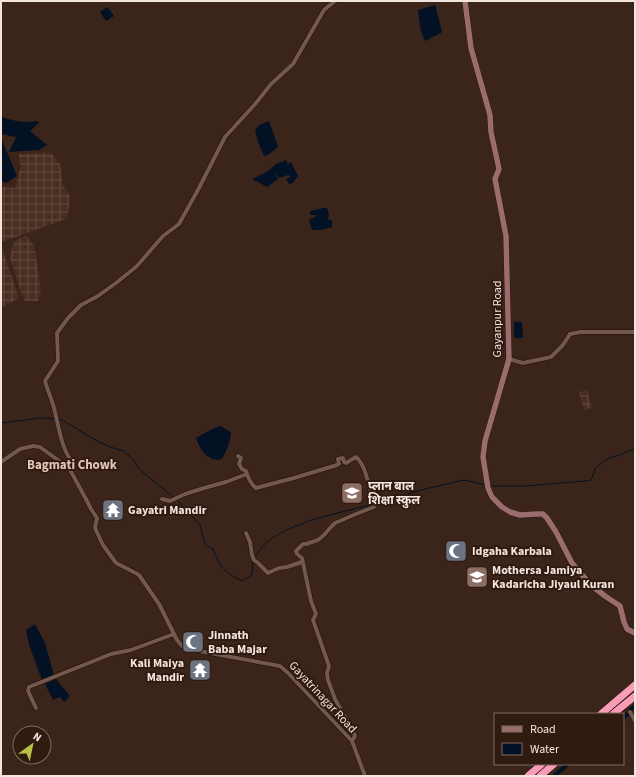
<svg xmlns="http://www.w3.org/2000/svg" width="636" height="777" font-family="'Source Sans 3','Noto Sans Devanagari',sans-serif">
  <style>
    .industrial { fill: url(#industrial-grid) }
    .water { fill: #021124 }
    .lines { fill: none; stroke-linecap: round; stroke-linejoin: round }
    .stream { stroke: #021124; stroke-width: 1 }
    .canal { stroke: #021124; stroke-width: 4 }
    .street-casing { stroke: #210d04; stroke-width: 5 }
    .secondary-casing { stroke: #210d04; stroke-width: 6 }
    .highway-casing { stroke: #210d04; stroke-width: 8 }
    .street { stroke: #72584d; stroke-width: 4 }
    .secondary { stroke: #9a6c6d; stroke-width: 5.5 }
    .highway { stroke: #f99cb8; stroke-width: 7 }
    .labels { text-anchor: middle; stroke-width: 4; stroke-linejoin: round; paint-order: stroke }
    .street-label { font-size: 12px; fill: #f4e4de; stroke: #301b11 }
    .poi-label { font-size: 12px; font-weight: bold; fill: #f4e4de; stroke: #301b11; text-anchor: start }
    .neighbourhood-label { font-size: 13px; font-weight: bold; fill: #e2c5b7; stroke: #301b11 }
  </style>
  <defs>
    <pattern id="industrial-grid" width="8" height="8" patternUnits="userSpaceOnUse"><rect width="8" height="8" fill="#492d20"/><path d="M0 4h8M4 0v8" fill="none" stroke="#644b40"/></pattern>
  </defs>
  <rect width="100%" height="100%" fill="#3b251a"/>
  <path class="industrial" d="M41,153h10l9,11 3,21 7,12 -3,21 -12,5 -54,19v-55l14,1 6,-21 -2,-13z
    M26,236l8,9 7,45 -3,11h-13l-3,-6 -12,-38 4,-16z
    M1,245l18,53 -18,10z
    M587,390l5,18 -8,2 -5,-18z"/>
  <path class="water" d="M435,5l7,26 -1,2 -16,8c-5,-10 -6,-20 -7,-31z
    M107,7l3,3 4,6 -8,5 -6,-9z
    M3,117c13,5 22,6 35,4l1,2 -9,8 17,14 -8,5 -30,2 7,-15 -15,-3v-16z
    M269,121l9,26 -10,8 -4,1 -6,-14 -3,-12 4,-5z
    M1,138l16,38 -11,7 -5,-2z
    M286,160l2,4 3,-2 7,14 -5,7 -4,1 -3,-5 5,-2 -3,-2 -9,3 -4,-7 3,8 -11,8 -15,-8 15,-7 9,-8z
    M323,208h4l2,7 -1,5h4v7l-11,3h-9l-3,-10 9,-5h-8v-4z
    M514,322h8l1,16h-9z
    M220,426l11,6c-1,10 -4,18 -9,27 -13,4 -23,-10 -26,-21l16,-9z
    M35,624l10,19 9,32 -12,5 -13,-35 -3,-15z
    M56,679l14,17 -6,6 -4,-5 -7,3 -8,-16z"/>
  <g class="lines">
    <path class="stream" d="M58,419l4,1 35,21 13,6 14,4 9,8 6,10 34,28
      M1,423l40,-5 13,1
      M491,486h34l60,-5 6,-1 4,-11 10,-9 30,-11
      M176,499l4,4 20,22 5,20 8,4c7,18 11,23 29,32l10,-6 1,-13
      M378,503l47,-14 39,-9 22,5
      M255,557c5,-7 11,-16 19,-20 29,-18 66,-24 99,-33"/>
    <path class="canal" d="M631,709l4,-3
      M623,718l7,-6
      M554,776l14,-12"/>
    <g class="street-casing">
      <path id="street" d="M509,359l14,4 28,-6 12,-12 7,-11 11,-2h54
        M238,456l3,2 -2,6 3,5 4,2c2,6 4,13 10,17l38,-10 43,-13 2,-1 -1,-5 5,-1 1,4 2,1 10,-6c9,8 11,22 14,32 2,5 5,9 6,15l-2,3 -18,7 -21,9 -5,5 -6,7 -6,5 -12,4h-3l-7,7 1,3 5,4 9,43 5,13 -3,6 16,46 -2,7 1,7 7,19 18,32 2,5 -3,5
        M1,462l19,-13 13,-3 7,1 29,21 17,31 5,10 6,9 -2,10 8,17 13,18 12,6 11,6 20,29 18,36 5,6 6,3 92,17 8,7 64,68 13,35
        M69,468l4,-5c-11,-13 -14,-34 -18,-51 -2,-10 -7,-20 -10,-31l13,-20 -1,-28 11,-15 13,-13 17,-9 18,-13 21,-17 26,-30 16,-12 20,-36 26,-51 31,-34 15,-19 22,-20 31,-54 11,-9
        M162,499l8,2 15,-7 19,-6 22,-6 21,-8
        M246,533l4,9 2,13 2,5 4,3 10,10 11,-5 8,-1 15,-5
        M36,708l-8,-17 1,-4 82,-33 20,-4 43,-16
        M630,712l5,9"/>
    </g>
    <g class="secondary-casing">
      <path id="secondary" d="M465,1l6,47 19,67 1,17 8,37 -4,10 11,57 3,123 -24,82 -2,16 5,31 4,9 10,10 8,5 10,3 16,-1h7l4,4 9,14 16,31 18,21 15,12 15,10 4,16 3,7 8,4"/>
    </g>
    <g class="highway-casing">
      <path id="highway" d="M601,714l34,-29
        M613,714l22,-18
        M528,776l14,-12
        M540,776l14,-12"/>
    </g>
    <use href="#street" class="street"/>
    <use href="#secondary" class="secondary"/>
    <use href="#highway" class="highway"/>
  </g>
  <defs>
    <g id="school-square" transform="scale(1.15)"><rect x="-9" y="-9" width="18" height="18" rx="4" fill="#8d6e63" stroke="#301b11"/><path d="M0-5L7-2L0 1L-7-2ZM-4 1L0 2.5L4 1V4Q0 6-4 4Z" fill="#fff"/></g>
    <g id="temple-square" transform="scale(1.15)"><rect x="-9" y="-9" width="18" height="18" rx="4" fill="#6b7280" stroke="#301b11"/><path d="M0-6L5-2H3V0L6.5 2.5H4V6H1.5V3h-3V6H-4V2.5H-6.5L-3 0V-2H-5Z" fill="#fff"/></g>
    <g id="mosque-square" transform="scale(1.15)"><rect x="-9" y="-9" width="18" height="18" rx="4" fill="#6b7280" stroke="#301b11"/><path d="M3.5-4.9A6 6 0 1 0 3.5 4.9A5 5 0 1 1 3.5-4.9Z" fill="#fff"/></g>
  </defs>
  <g fill-rule="evenodd">
    <use href="#school-square" x="352" y="493"/>
    <use href="#temple-square" x="113" y="510"/>
    <use href="#mosque-square" x="456" y="551"/>
    <use href="#school-square" x="477" y="577"/>
    <use href="#mosque-square" x="193" y="642"/>
    <use href="#temple-square" x="200" y="670"/>
  </g>
  <g class="labels">
    <g class="street-label">
      <text transform="translate(497 319) rotate(-90)" y="4">Gayanpur Road</text>
      <text transform="translate(323 697) rotate(47)" y="4">Gayatrinagar Road</text>
    </g>
    <g class="poi-label">
      <text x="368" y="490">प्लान बाल<tspan x="368" dy="14">शिक्षा स्कुल</tspan></text>
      <text x="128" y="514">Gayatri Mandir</text>
      <text x="472" y="555">Idgaha Karbala</text>
      <text x="492" y="574">Mothersa Jamiya<tspan x="492" dy="14">Kadaricha Jiyaul Kuran</tspan></text>
      <text x="208" y="639">Jinnath<tspan x="208" dy="14">Baba Majar</tspan></text>
      <text x="184" y="667" text-anchor="end">Kali Maiya<tspan x="184" dy="14">Mandir</tspan></text>
    </g>
    <g class="neighbourhood-label">
      <text x="72" y="469">Bagmati Chowk</text>
    </g>
  </g>
  <rect width="636" height="777" fill="none" stroke="#f4e4de" stroke-width="4"/>
  <rect x="494" y="713" width="130" height="52" fill="#301b11" stroke="#7e6b63"/>
  <rect x="502" y="726" width="20" height="6" fill="#9a6c6d" stroke="#7e6b63"/>
  <text x="530" y="733" font-size="12" fill="#f4e4de">Road</text>
  <rect x="502" y="743" width="20" height="12" fill="#021124" stroke="#7e6b63"/>
  <text x="530" y="753" font-size="12" fill="#f4e4de">Water</text>
  <g transform="translate(32 745) rotate(33)"><circle r="19" fill="#301b11" stroke="#7e6b63"/>
  <path d="M0-3L7 15L0 10L-7 15Z" fill="#b9c046"/>
  <text y="-6" font-size="11" font-weight="bold" text-anchor="middle" fill="#f4e4de">N</text>
  </g>
</svg>
